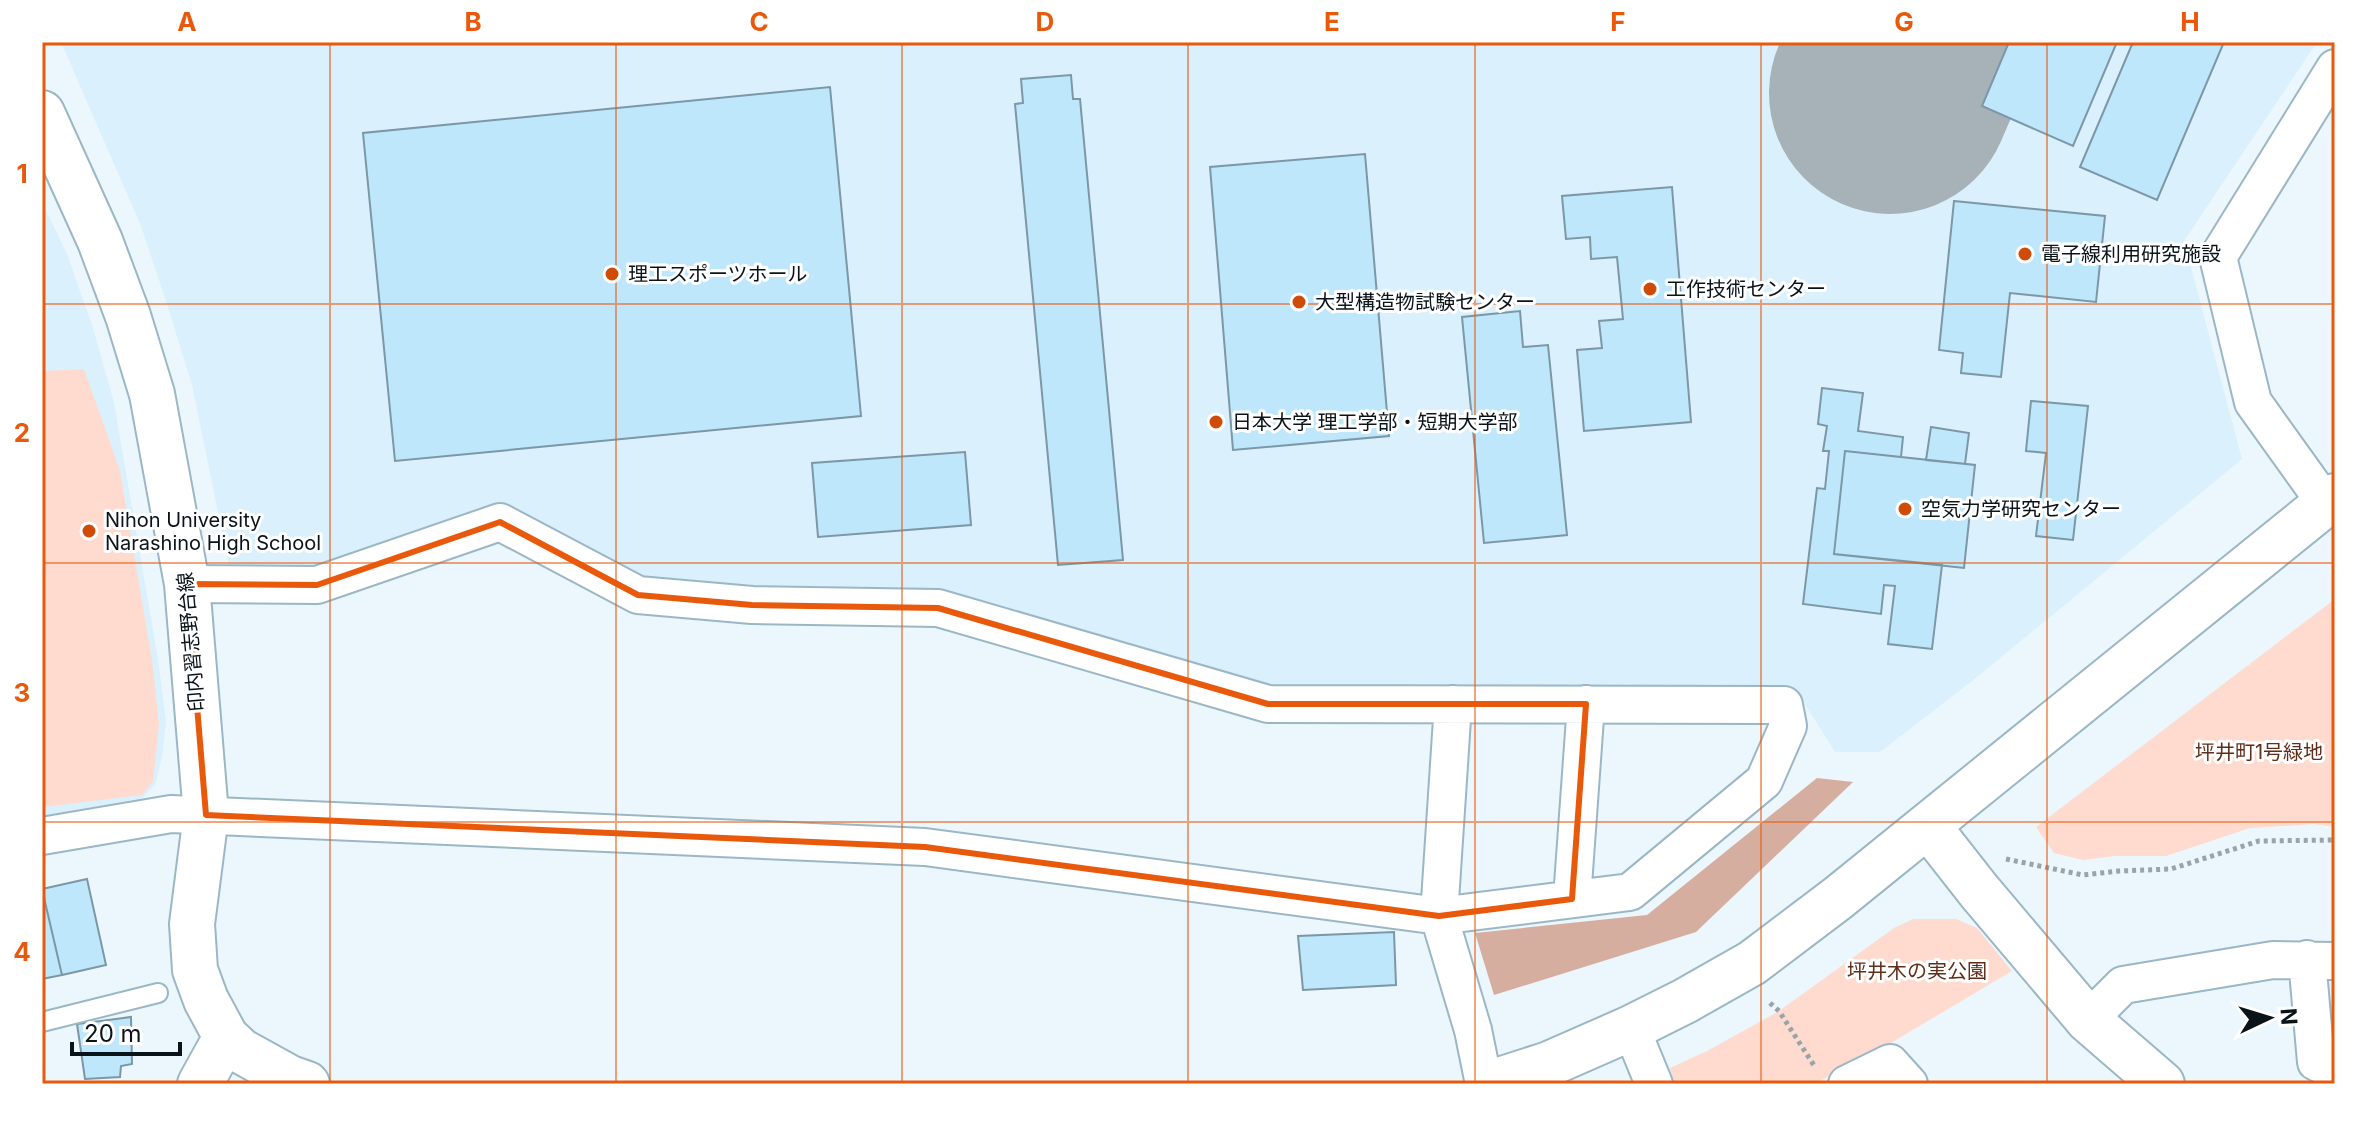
<svg xmlns="http://www.w3.org/2000/svg" width="2377" height="1126" font-family="Inter,'Noto Sans JP',sans-serif">
  <style>
    .built { fill: #daf0fc }
    .green { fill: #fedbce }
    .forest { fill: #d6aea0 }
    .lines { fill: none; stroke-linecap: round; stroke-linejoin: round }
    .runway { stroke: #a7b2b8; stroke-width: 242 }
    .building { fill: #bee7fc; stroke: #7c97a5; stroke-width: 2 }
    .service-casing { stroke: #9bb7c5; stroke-width: 22 }
    .minor-casing { stroke: #9bb7c5; stroke-width: 40 }
    .tertiary-casing { stroke: #9bb7c5; stroke-width: 48 }
    .path { stroke: #99a4aa; stroke-width: 5; stroke-dasharray: 4 4; stroke-linecap: butt }
    .service { stroke: #fff; stroke-width: 18 }
    .minor { stroke: #fff; stroke-width: 36 }
    .tertiary { stroke: #fff; stroke-width: 44 }
    .marked { fill: none; stroke: #e8590c; stroke-width: 6; stroke-linejoin: round }
    .grid { fill: none; stroke: #e8590c; stroke-width: 2; stroke-opacity: 0.55 }
    .poi-dot { fill: #d04b07; stroke: #fff; stroke-width: 3 }
    .labels { text-anchor: middle; stroke-width: 6; stroke-linejoin: round; paint-order: stroke }
    .poi-label { font-size: 20px; fill: #091318; stroke: #fff; text-anchor: start }
    .street-label { font-size: 20px; fill: #091318; stroke: #fff }
    .park-label { font-size: 20px; fill: #602d1a; stroke: #fff }
    .neatline { fill: none; stroke: #e8590c; stroke-width: 3 }
    .grid-label { font-size: 26px; text-anchor: middle; font-weight: bold; fill: #e8590c }
  </style>
  <rect width="100%" height="100%" fill="#ebf7fd"/>
  <path class="built" d="M61,42h2256l-133,199 58,218 -270,222 -92,71h-45l-37,-59 -524,-6 -344,-96 -179,2 -110,-10 -140,-73 -185,58 -87,-2 -37,-181 -25,-81 -26,-78z
    M42,202l25,52 26,74 21,75 44,256 8,62 -4,36 -7,28 -13,13 -100,18z"/>
  <path class="green" d="M84,369l36,102 32,189 7,64 -6,57 -11,14 -100,12v-436z
    M2335,599v228l-21,-3 -64,4 -84,28h-51l-32,4 -29,-7 -18,-26z
    M1913,919h43l21,9 35,43 -128,76 -70,37h-139l-5,-16 39,-18 70,-39 115,-83z"/>
  <path class="forest" d="M1817,778l36,4 -157,150 -202,63 -19,-62 172,-18z"/>
  <g class="lines">
    <path class="runway" d="M1890,93l22,-51"/>
  </g>
  <path class="building" d="M2009,42h108l-44,104 -91,-40z
    M2133,42h91l-67,158 -77,-33z
    M1071,75l2,24h7l43,461 -65,5 -43,-461 8,-1 -2,-24z
    M830,87l31,329 -466,45 -32,-328z
    M1365,154l24,282 -156,14 -23,-283z
    M1672,187l19,235 -107,9 -7,-81 25,-2 -3,-27 24,-2 -6,-62 -26,2 -1,-22 -24,2 -4,-43z
    M1954,201l151,15 -9,86 -86,-9 -9,84 -40,-4 2,-20 -24,-3z
    M1520,311l3,36 25,-2 19,190 -83,8 -22,-226z
    M1822,388l41,5 -5,38 45,6 -2,20 -56,-6 -11,103 108,11 -10,84 -44,-5 7,-58 -11,-1 -3,29 -78,-10 14,-116 8,1 4,-38h-6l4,-25 -9,-2z
    M2031,401l57,5 -15,134 -37,-4 10,-83 -20,-2z
    M1931,427l38,6 -4,31 -39,-4z
    M1845,451l130,14 -11,103 -130,-14z
    M965,452l6,73 -153,12 -6,-74z
    M87,879l19,86 -44,10 -20,-86z
    M42,889l20,86 -20,4z
    M1394,932l2,53 -93,5 -5,-54z
    M131,1017l1,47 -11,2 -1,11 -35,2 -8,-55z"/>
  <g class="lines">
    <g class="service-casing">
      <path id="service" d="M42,1022l116,-29"/>
    </g>
    <g class="minor-casing">
      <path id="minor" d="M2326,504l-73,-102 -35,-145 117,-189
        M1453,704l-14,212 34,114 11,54
        M42,836l129,-22 754,33 514,69 191,-24 134,-111 24,-55 -4,-21 -516,-1 -330,-96 -186,-3 -114,-10 -138,-73 -183,63 -130,-1
        M1572,899l14,-195
        M2307,959l9,103 19,9
        M2088,1020l35,-35 150,-25 62,1
        M1631,1028l23,56
        M1847,1084l43,-21 19,21"/>
    </g>
    <g class="tertiary-casing">
      <path id="tertiary" d="M42,113l58,128 28,75 24,78 35,190 19,231 -14,109 3,46 11,30 20,37 15,14 49,27 17,6
        M1928,826l51,65 109,129 74,64
        M200,1084l26,-47
        M1487,1084l62,-20 82,-36 54,-27 67,-38 86,-65 497,-402"/>
    </g>
    <path class="path" d="M2006,859l77,16 36,-4 52,-2 88,-28 76,-1
      M1770,1003l9,8 36,56"/>
    <use href="#service" class="service"/>
    <use href="#minor" class="minor"/>
    <use href="#tertiary" class="tertiary"/>
  </g>
  <path class="marked" d="M500,522l138,73 114,10 186,3 330,96h318l-14,195 -133,17 -514,-69 -719,-32 -19,-231 130,1z"/>
  <path class="grid" d="M330,42v1042M616,42v1042M902,42v1042M1188,42v1042M1475,42v1042M1761,42v1042M2047,42v1042M42,304h2293M42,563h2293M42,822h2293"/>
  <g class="poi-dot">
    <circle cx="2025" cy="254" r="8"/>
    <circle cx="612" cy="274" r="8"/>
    <circle cx="1650" cy="289" r="8"/>
    <circle cx="1299" cy="302" r="8"/>
    <circle cx="1216" cy="422" r="8"/>
    <circle cx="1905" cy="509" r="8"/>
    <circle cx="89" cy="531" r="8"/>
  </g>
  <g class="labels">
    <g class="poi-label">
      <text x="2041" y="261">電子線利用研究施設</text>
      <text x="628" y="281">理工スポーツホール</text>
      <text x="1666" y="296">工作技術センター</text>
      <text x="1315" y="309">大型構造物試験センター</text>
      <text x="1232" y="429">日本大学 理工学部・短期大学部</text>
      <text x="1921" y="516">空気力学研究センター</text>
      <text x="105" y="527">Nihon University<tspan x="105" dy="23">Narashino High School</tspan></text>
    </g>
    <g class="street-label">
      <text transform="translate(191 642) rotate(-95)" y="7">印内習志野台線</text>
    </g>
    <g class="park-label">
      <text x="2259" y="759">坪井町1号緑地</text>
      <text x="1917" y="978">坪井木の実公園</text>
    </g>
  </g>
  <rect width="2377" height="1126" fill="none" stroke="#ffffff" stroke-width="88"/>
  <g transform="translate(2269 1018) rotate(86)" stroke="#ffffff" stroke-width="6" paint-order="stroke">
  <path d="M0-6L14 30L0 20L-14 30Z" fill="#091318"/>
  <text y="-12" font-size="22" font-weight="bold" text-anchor="middle" fill="#091318">N</text>
  </g>
  <path d="M72 1042v12h108v-12" fill="none" stroke="#091318" stroke-width="4"/>
  <text x="84" y="1042" font-size="24" fill="#091318" stroke="#ffffff" stroke-width="6" paint-order="stroke">20 m</text>
  <rect x="44" y="44" width="2289" height="1038" class="neatline"/>
  <g class="grid-label">
    <text x="187" y="31">A</text>
    <text x="473" y="31">B</text>
    <text x="759" y="31">C</text>
    <text x="1045" y="31">D</text>
    <text x="1332" y="31">E</text>
    <text x="1618" y="31">F</text>
    <text x="1904" y="31">G</text>
    <text x="2190" y="31">H</text>
    <text x="22" y="183">1</text>
    <text x="22" y="442">2</text>
    <text x="22" y="702">3</text>
    <text x="22" y="961">4</text>
  </g>
</svg>
